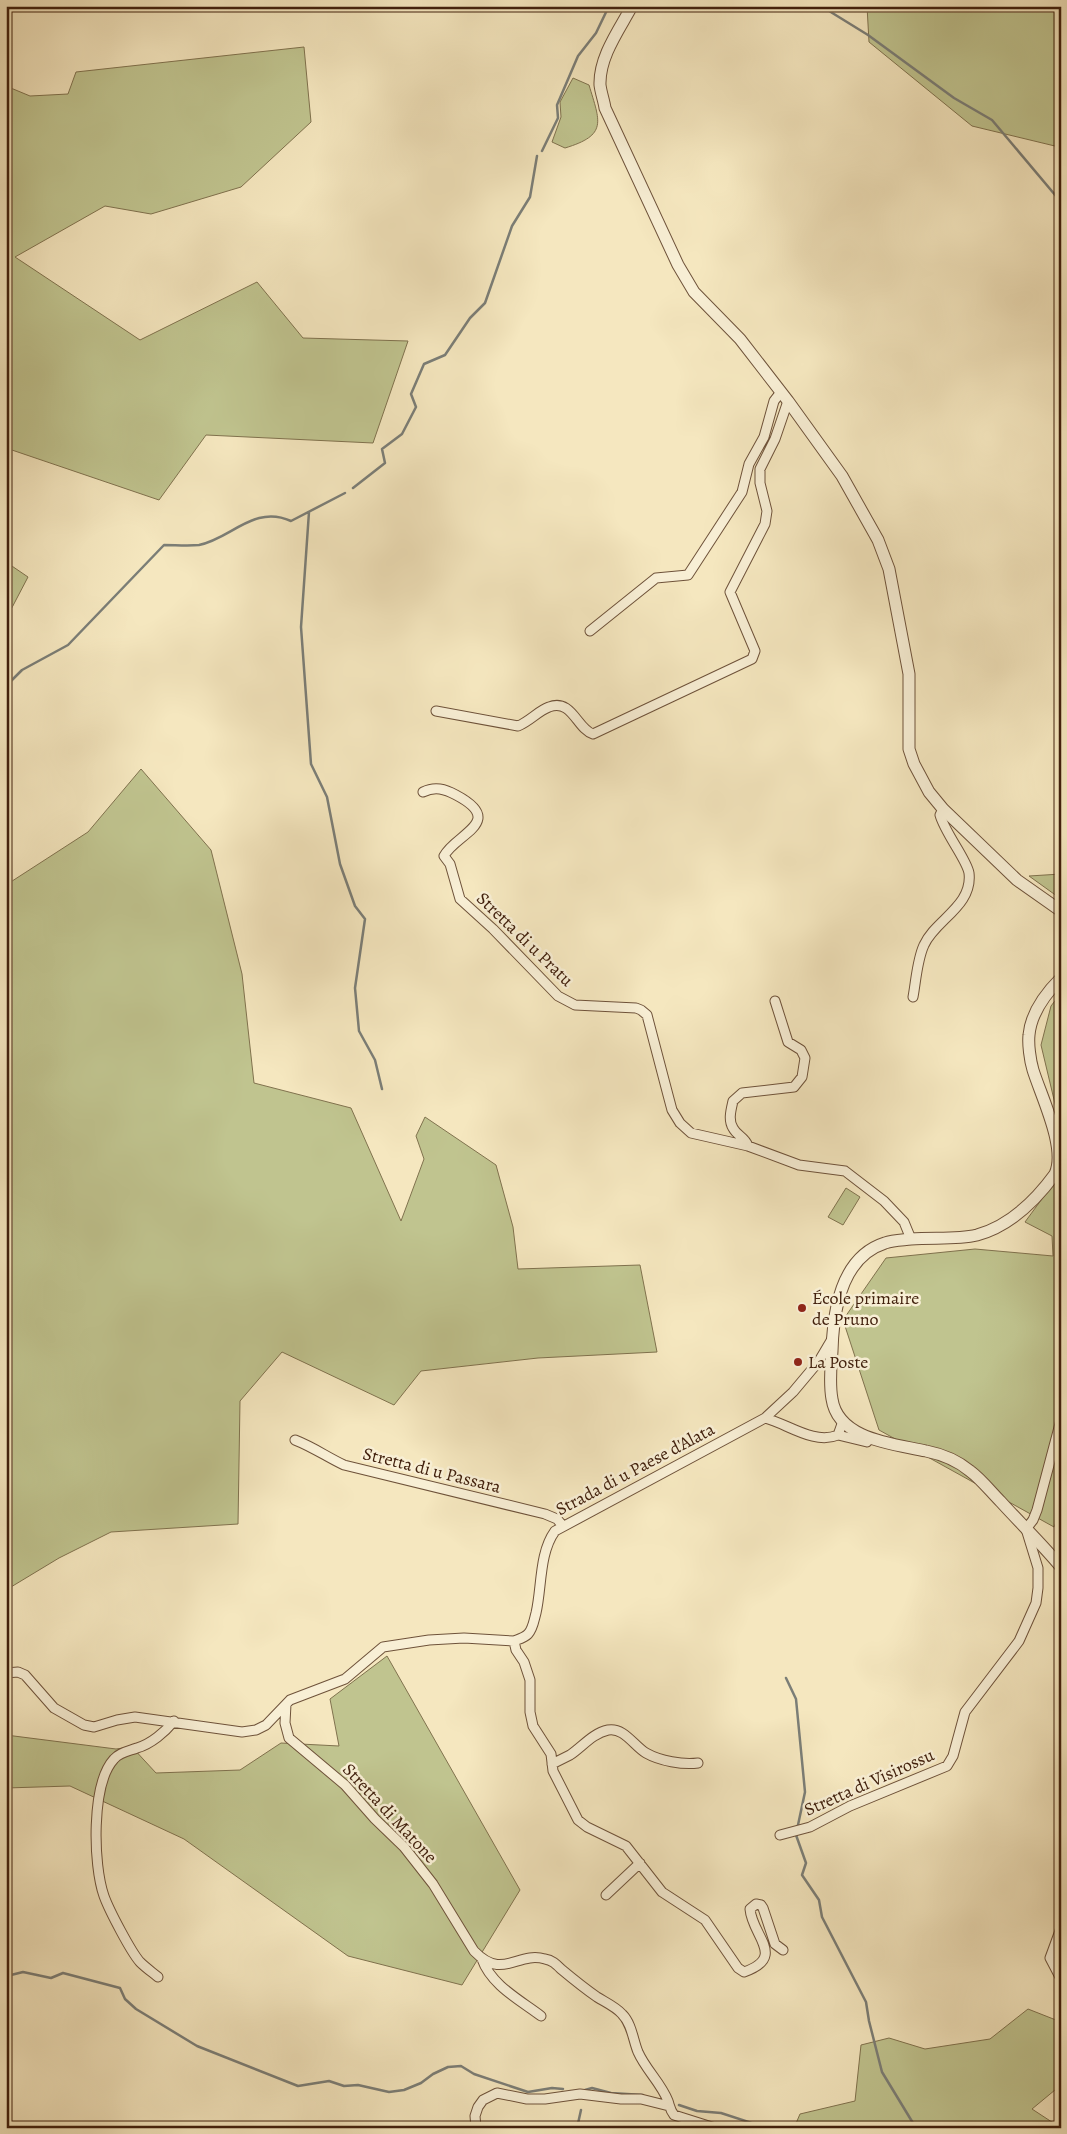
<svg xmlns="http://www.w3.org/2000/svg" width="1067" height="2134" font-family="Alegreya,serif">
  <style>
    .green { fill: #c0c48f; stroke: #80724e }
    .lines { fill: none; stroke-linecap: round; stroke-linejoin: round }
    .stream { stroke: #7b7e77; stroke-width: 2.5 }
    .minor-casing { stroke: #6e523a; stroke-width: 11 }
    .tertiary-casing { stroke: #6e523a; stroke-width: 13 }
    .minor { stroke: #f8efd5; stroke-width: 9 }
    .tertiary { stroke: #f8efd5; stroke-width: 11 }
    .poi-dot { fill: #8f2418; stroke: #f8efd5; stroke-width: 2 }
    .labels { text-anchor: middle; stroke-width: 5; stroke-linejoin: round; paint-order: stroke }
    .street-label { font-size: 18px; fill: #41200d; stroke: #f8efd5 }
    .poi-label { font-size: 18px; fill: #41200d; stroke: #f8efd5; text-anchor: start }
  </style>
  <rect width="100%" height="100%" fill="#f5e7bf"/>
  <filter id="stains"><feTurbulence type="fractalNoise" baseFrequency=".004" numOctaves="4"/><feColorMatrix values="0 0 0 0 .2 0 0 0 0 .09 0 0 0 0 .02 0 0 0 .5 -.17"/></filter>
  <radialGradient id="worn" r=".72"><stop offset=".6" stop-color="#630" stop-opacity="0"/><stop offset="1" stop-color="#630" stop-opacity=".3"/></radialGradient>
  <path class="green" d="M867,6h194v144l-2,-3 -87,-21 -103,-84z
    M304,47l7,75 -70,65 -90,27 -46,-8 -90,51 125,83 117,-58 46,56 105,3 -35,102 -167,-8 -47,65 -153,-52v-362l24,10 38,-2 8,-22z
    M573,78l16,7c11,37 19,50 -24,63l-13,-6 9,-25 -1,-15z
    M6,562l22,15 -22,42z
    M141,769l70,81 31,124 12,109 97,25 50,113 23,-62 -8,-23 9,-19 71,48 17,62 5,42 122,-4 17,87 -119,6 -117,13 -27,34 -112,-53 -42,49 -2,123 -127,8 -52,26 -53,32v-705l82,-53z
    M1061,874v25l-32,-23z
    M1061,993v136l-20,-84 10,-39z
    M1061,1173v337l-7,17 -175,-97 -36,-110 43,-62 89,-9 78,7 -1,-20 -27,-14z
    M846,1188l14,9 -17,28 -15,-8z
    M387,1656l133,234 -58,95 -114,-29 -164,-117 -114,-53 -64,2v-53l110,14 16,-2 24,26 84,-3 41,-27 58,3 -9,-47z
    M1028,2009l33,13v63l-29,24 29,19h-267l6,-14 55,-13 6,-56 28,-7 36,11 65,-10z"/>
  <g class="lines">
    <path class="stream" d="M821,6l47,29 86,63 38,22 69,82
      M542,151l16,-33 -1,-13 21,-49 18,-23 13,-27
      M353,488l32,-25 -3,-14 20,-15 14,-27 -5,-13 13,-30 21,-9 25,-37 15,-15 27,-77 18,-29 7,-41
      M309,512l-8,115 10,137 16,33 13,67 15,42 10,13 -10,69 4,43 16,29 7,29
      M6,686l16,-16 46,-25 96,-100c11,0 24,1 35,0 32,-6 55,-41 92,-24l54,-28
      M786,1678l10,21 9,93 -7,33
      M796,1835l10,28 -4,12 17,25 3,17 44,85 3,19 13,51 34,56
      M6,1979l5,-4 12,-3 28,6 12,-5 57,15 5,11 11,10 61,37 101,40 31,-5 15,5 14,-1 31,7 15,-2 17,-7 12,-9 15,-7 13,-1 13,8 54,18 24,-4 11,1
      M585,2090l7,-2 19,5 32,2
      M679,2105l18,6 24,2 46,15
      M577,2128l4,-18"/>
    <g class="minor-casing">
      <path id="minor" d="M590,631l66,-53 32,-3 54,-83 7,-28 15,-27 10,-36 7,-9
        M436,711l82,15c12,-5 20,-15 31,-19 23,-9 28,22 44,27l159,-75 3,-8 -25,-59 35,-68 2,-13 -7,-28v-14l15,-30 13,-38
        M423,792c12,-6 22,-3 33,3 51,27 -1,39 -12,61l6,8 10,35 33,30 65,67 17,9 61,3 5,2 6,5 21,80 4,15 8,13 11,10 57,13 51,19 46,6 39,30 20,21 7,17
        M913,997c3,-16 4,-37 11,-52 11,-25 49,-39 45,-72 -2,-13 -24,-40 -29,-58l3,-6
        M748,1146c-3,-9 -11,-10 -15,-18 -5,-8 -2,-18 0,-27l9,-8 52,-6 8,-10 3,-19 -4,-8 -13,-8 -13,-41
        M765,1418c23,6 49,27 73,17l5,-14
        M838,1435l29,7
        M295,1440c18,7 32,17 49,25l201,49 12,5 5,6
        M514,1641l2,9 8,12 6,18v32l3,14 18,28 2,17 25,49 9,7 39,19 36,46 43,28 33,48 6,4c43,-15 8,-36 6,-63l6,-5 5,1 2,3 12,36 8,6
        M6,1673l12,-1 7,3 29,33 30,17 10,2 23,-7 18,-3 107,15 14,-2 10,-5 24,-25 55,-21 38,-32 46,-7 35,-2 50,3c5,-2 10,-3 14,-7 5,-5 6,-14 8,-21 6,-26 3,-60 19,-82l210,-113 28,-26 26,-31 13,-22
        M286,1704l-1,19 4,15 56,47 30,34 29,28 29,37 41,67c29,30 43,0 71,8 7,1 11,5 16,10 12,10 23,19 36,28 8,5 19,10 25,17 10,10 11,26 16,38 8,18 23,31 30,49 2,6 2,9 6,14l41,13
        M552,1764c6,-3 12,-6 18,-9 12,-8 23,-22 38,-25 16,-3 26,16 38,23 14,8 37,12 52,10
        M780,1835l30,-8 40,-21 97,-40 6,-10 12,-44 54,-71 17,-38 2,-15v-20l-12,-39 7,-9 4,-10 24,-90
        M606,1895l34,-32
        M1061,1928l-11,30 11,21
        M482,1959c9,26 38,41 59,57
        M158,1977c-6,-5 -12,-9 -18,-15 -9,-10 -31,-52 -36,-66 -11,-31 -13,-112 10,-137 6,-7 15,-8 23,-11 14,-4 28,-16 37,-27
        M476,2128l-1,-12 3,-9 5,-7 14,-7 30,6h18l35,-5 41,5h20l28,7"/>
    </g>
    <g class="tertiary-casing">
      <path id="tertiary" d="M632,6c-13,24 -33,51 -32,79 1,8 4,16 5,23l73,157 16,27 46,47 48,62 54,75 36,64 11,29 20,105v75l5,15 15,28 14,17 74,71 44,31
        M1061,978c-15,15 -30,34 -32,57 -1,9 1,25 4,35 8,26 34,78 22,104 -19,26 -45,52 -78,61 -21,5 -44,2 -66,4 -8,1 -18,1 -26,4 -44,14 -52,69 -53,108 -1,15 -3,32 0,48 6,41 63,45 94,52 15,3 32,10 44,20 11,8 21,21 31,31 20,22 41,42 60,65"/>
    </g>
    <use href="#minor" class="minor"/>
    <use href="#tertiary" class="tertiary"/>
  </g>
  <g class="poi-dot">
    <circle cx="802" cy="1308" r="5"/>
    <circle cx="798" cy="1362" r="5"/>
  </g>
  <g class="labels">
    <g class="street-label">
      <text transform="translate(525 939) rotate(44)" y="6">Stretta di u Pratu</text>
      <text transform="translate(635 1469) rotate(-28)" y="6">Strada di u Paese d'Alata</text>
      <text transform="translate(432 1470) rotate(14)" y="6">Stretta di u Passara</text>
      <text transform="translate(869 1782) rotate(-24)" y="6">Stretta di Visirossu</text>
      <text transform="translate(390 1813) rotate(47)" y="6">Stretta di Matone</text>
    </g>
    <g class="poi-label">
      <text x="812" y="1304">École primaire<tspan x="812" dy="21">de Pruno</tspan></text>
      <text x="808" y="1368">La Poste</text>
    </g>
  </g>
  <rect width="1067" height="2134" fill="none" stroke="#f5e7bf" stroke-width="25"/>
  <rect x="8" y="8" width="1052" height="2119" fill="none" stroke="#41200d" stroke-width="2.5"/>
  <rect x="12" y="12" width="1042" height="2109" fill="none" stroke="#41200d"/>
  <rect width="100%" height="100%" filter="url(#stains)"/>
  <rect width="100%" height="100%" fill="url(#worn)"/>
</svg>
